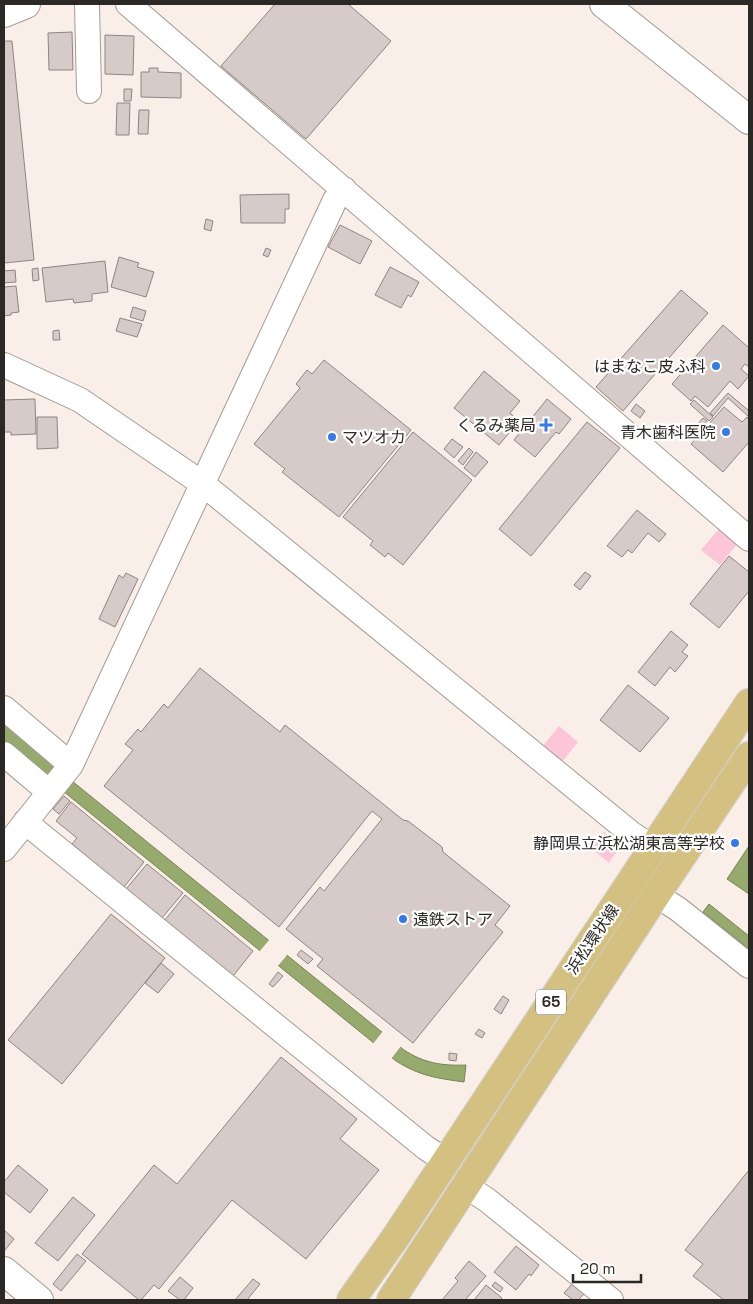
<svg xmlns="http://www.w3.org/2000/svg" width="753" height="1304" font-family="'Space Grotesk','Noto Sans JP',sans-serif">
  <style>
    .green { fill: #fcc5d8 }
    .water { fill: #97aa6d; stroke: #778357 }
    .pier { fill: #f9efe8 }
    .building { fill: #d7cbc9; stroke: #908483 }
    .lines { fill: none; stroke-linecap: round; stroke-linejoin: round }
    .minor-casing { stroke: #a39b94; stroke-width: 26 }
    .tertiary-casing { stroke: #a39b94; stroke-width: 30 }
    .primary-casing { stroke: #d0d0cf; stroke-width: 30 }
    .minor { stroke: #fff; stroke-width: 24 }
    .tertiary { stroke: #fff; stroke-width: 28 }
    .primary { stroke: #d4c182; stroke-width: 28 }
    .poi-dot { fill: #3779e7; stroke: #fefefe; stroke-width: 2 }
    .labels { text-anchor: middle; stroke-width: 4.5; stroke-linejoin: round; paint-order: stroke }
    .shield { fill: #fefefe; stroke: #6a6866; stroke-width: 1 }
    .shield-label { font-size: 15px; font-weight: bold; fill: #2b2825 }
    .poi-label { font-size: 16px; fill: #2b2825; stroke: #fefefe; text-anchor: end }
    .street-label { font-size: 16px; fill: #2b2825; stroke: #fefefe }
  </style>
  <rect width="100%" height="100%" fill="#f9efe8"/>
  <path class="green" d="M719,529l18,15 -17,21 -19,-15z
    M559,726l19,16 -17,21 -19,-16z
    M604,832l16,14 -11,17 -18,-15z"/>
  <path class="water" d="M4,724l52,44 -8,10 -44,-37z
    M72,781l332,269c20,13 38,16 62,15l-2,17c-28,-4 -44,-6 -68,-21l-333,-270z
    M749,846v48l-22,-15z
    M709,904l40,32v13l-46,-37z"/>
  <path class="pier" d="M270,939l18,15 -11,13 -18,-15z
    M383,1031l18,15 -10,13 -19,-14z"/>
  <path class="building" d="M275,4h73l43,37 -85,98 -85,-73z
    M72,32l1,38h-24l-1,-37z
    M105,35l29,1 -1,39 -28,-1z
    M4,41h8l22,219 -30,3z
    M149,68h9v4l23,1v25l-40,-1v-25h8z
    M124,89h8l-1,12h-7z
    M117,103h13l-1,32h-13z
    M139,110h10l-1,24h-10z
    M289,194v15h-4v14h-44l-1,-28z
    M206,219l7,2 -2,10 -7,-2z
    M340,225l32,16 -12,23 -32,-17z
    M266,248l5,2 -3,7 -5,-2z
    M119,257l20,6 -2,4 17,5 -8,25 -35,-10z
    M105,261l3,31 -16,2v7l-18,2 -1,-4 -27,3 -4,-34z
    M390,267l29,15 -8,15 -3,-2 -7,13 -26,-13z
    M38,268l1,12 -6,1 -1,-12z
    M15,270l1,12 -12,1v-12z
    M16,286l3,26 -8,1v2l-7,1v-29z
    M681,290l27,23 -85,98 -27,-24z
    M133,307l13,4 -3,10 -13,-4z
    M120,318l22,6 -5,13 -21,-6z
    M723,325l26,23v19l-4,-3 -4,5 8,7 -11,13 -8,-8 -22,26 -13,-11 -4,5 -19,-17z
    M59,330l1,10h-7v-9z
    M324,360l87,70 -72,87 -57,-45 3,-3 -31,-25 46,-56 -4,-4 11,-14 5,4z
    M484,371l36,30 -10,12 9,8 -20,24 -45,-37z
    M728,393l21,18v6l-21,-19 -15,18 -3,-3z
    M35,399l1,35 -25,1v-3h-7v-32z
    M547,399l24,20 -12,15 -3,-2 -21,25 -21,-17z
    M694,400l19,17 -4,4 -19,-17z
    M636,404l9,7 -5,7 -9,-7z
    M724,407l18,15 5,-5 2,3v22l-26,30 -32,-28z
    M37,417h20l1,31 -21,1z
    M703,418l4,3 -7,9 -4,-4z
    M587,422l33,26 -89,108 -32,-27z
    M413,432l59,48 -69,85 -15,-12 -3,4 -15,-12 3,-4 -30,-24z
    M452,439l11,8 -9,11 -10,-9z
    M469,448l4,4 -10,13 -5,-4z
    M476,452l12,10 -13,15 -11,-9z
    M637,510l29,24 -7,8 -11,-9 -16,20 -4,-3 -6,7 -15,-11z
    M729,556l20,16v19l-30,37 -29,-24z
    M585,572l6,4 -11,14 -6,-5z
    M126,573l12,6 -23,48 -16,-8 20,-44 4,3z
    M671,631l17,14 -6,7 6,4 -13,16 -5,-5 -15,19 -17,-14z
    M200,668l80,64 5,-7 118,95 5,1 34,26 1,5 67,54 -15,19 8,7 -90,111 -96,-77 6,-7 -37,-30 34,-42 4,4 58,-72 -10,-8 -93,116 -175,-141 29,-36 -8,-6 13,-15 3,3 23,-28 4,4z
    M628,685l41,33 -29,34 -40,-32z
    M64,796l6,5 -11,13 -6,-5z
    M71,802l73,60 -20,25 -52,-43 5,-6 -21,-17z
    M147,864l36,29 -21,25 -36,-29z
    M185,895l68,56 -20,25 -68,-56z
    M111,914l54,44 -103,126 -54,-44z
    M301,950l12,9 -5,5 -11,-9z
    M161,963l13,11 -16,19 -13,-10z
    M278,972l5,4 -10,11 -4,-3z
    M503,996l6,4 -8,14 -7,-5z
    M479,1029l6,4 -3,5 -7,-4z
    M449,1053l8,1 -1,7 -7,-1z
    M281,1057l76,62 -17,20 39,31 -73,89 -74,-59 -73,89 -5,-4 -13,15h-2l-57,-46 72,-89 23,19z
    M18,1165l30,25 -18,23 -26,-21v-10z
    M749,1170v130h-25l-31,-24 10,-12 -18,-14z
    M73,1197l22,18 -37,46 -23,-18z
    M4,1230l10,9 -9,11 -1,-1z
    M516,1246l23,19 -8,11 -2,-2 -13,16 -22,-18z
    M77,1254l9,7 -25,30 -8,-7z
    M469,1261l17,15 -21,24h-23l16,-19 -3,-3z
    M180,1277l13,11 -9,12h-4l-12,-9z
    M253,1279l7,5 -13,16h-12z
    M495,1282l8,6 -3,4 -8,-6z
    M573,1283l12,10 -7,7h-5l-9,-7z
    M486,1285l16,13 -2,2h-26z"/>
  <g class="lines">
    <g class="minor-casing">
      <path id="minor" d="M87,4l2,87
        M128,4l621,535
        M4,365l76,35 123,84 429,350 21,14
        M4,708l67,57
        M4,754l45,38
        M25,822l401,326 20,13
        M4,849l67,-84 264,-565 9,-11
        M656,895l22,14 71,57
        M466,1186l21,14 124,100"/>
    </g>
    <g class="tertiary-casing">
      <path id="tertiary" d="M604,4l145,116
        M4,13l22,-9
        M4,1271l35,29"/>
    </g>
    <g class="primary-casing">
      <path id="primary" d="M351,1300l44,-62 354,-535
        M391,1300l265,-405 93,-139"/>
    </g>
    <use href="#minor" class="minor"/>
    <use href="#tertiary" class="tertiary"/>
    <use href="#primary" class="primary"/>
  </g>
  <g class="poi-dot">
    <circle cx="716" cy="366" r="5"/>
    <path d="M543.5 417.5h5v5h5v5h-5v5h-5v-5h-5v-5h5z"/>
    <circle cx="726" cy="432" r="5"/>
    <circle cx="332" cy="437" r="5"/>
    <circle cx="735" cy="843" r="5"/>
    <circle cx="403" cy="919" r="5"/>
  </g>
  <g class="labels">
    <rect class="shield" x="536" y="989.5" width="30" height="25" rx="4"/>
    <g class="shield-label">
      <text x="551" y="1007">65</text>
    </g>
    <g class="poi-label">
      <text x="706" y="372">はまなこ皮ふ科</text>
      <text x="536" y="431">くるみ薬局</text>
      <text x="716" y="438">青木歯科医院</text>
      <text x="342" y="443" text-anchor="start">マツオカ</text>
      <text x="725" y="849">静岡県立浜松湖東高等学校</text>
      <text x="413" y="925" text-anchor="start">遠鉄ストア</text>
    </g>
    <g class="street-label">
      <text transform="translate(592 939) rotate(-56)" y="6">浜松環状線</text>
    </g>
  </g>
  <rect width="753" height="1304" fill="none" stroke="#2b2825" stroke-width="10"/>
  <path d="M573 1274v8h68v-8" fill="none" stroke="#2b2825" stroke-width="2.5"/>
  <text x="580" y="1274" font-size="15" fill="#2b2825" stroke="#fefefe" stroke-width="4" paint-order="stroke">20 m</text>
</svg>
